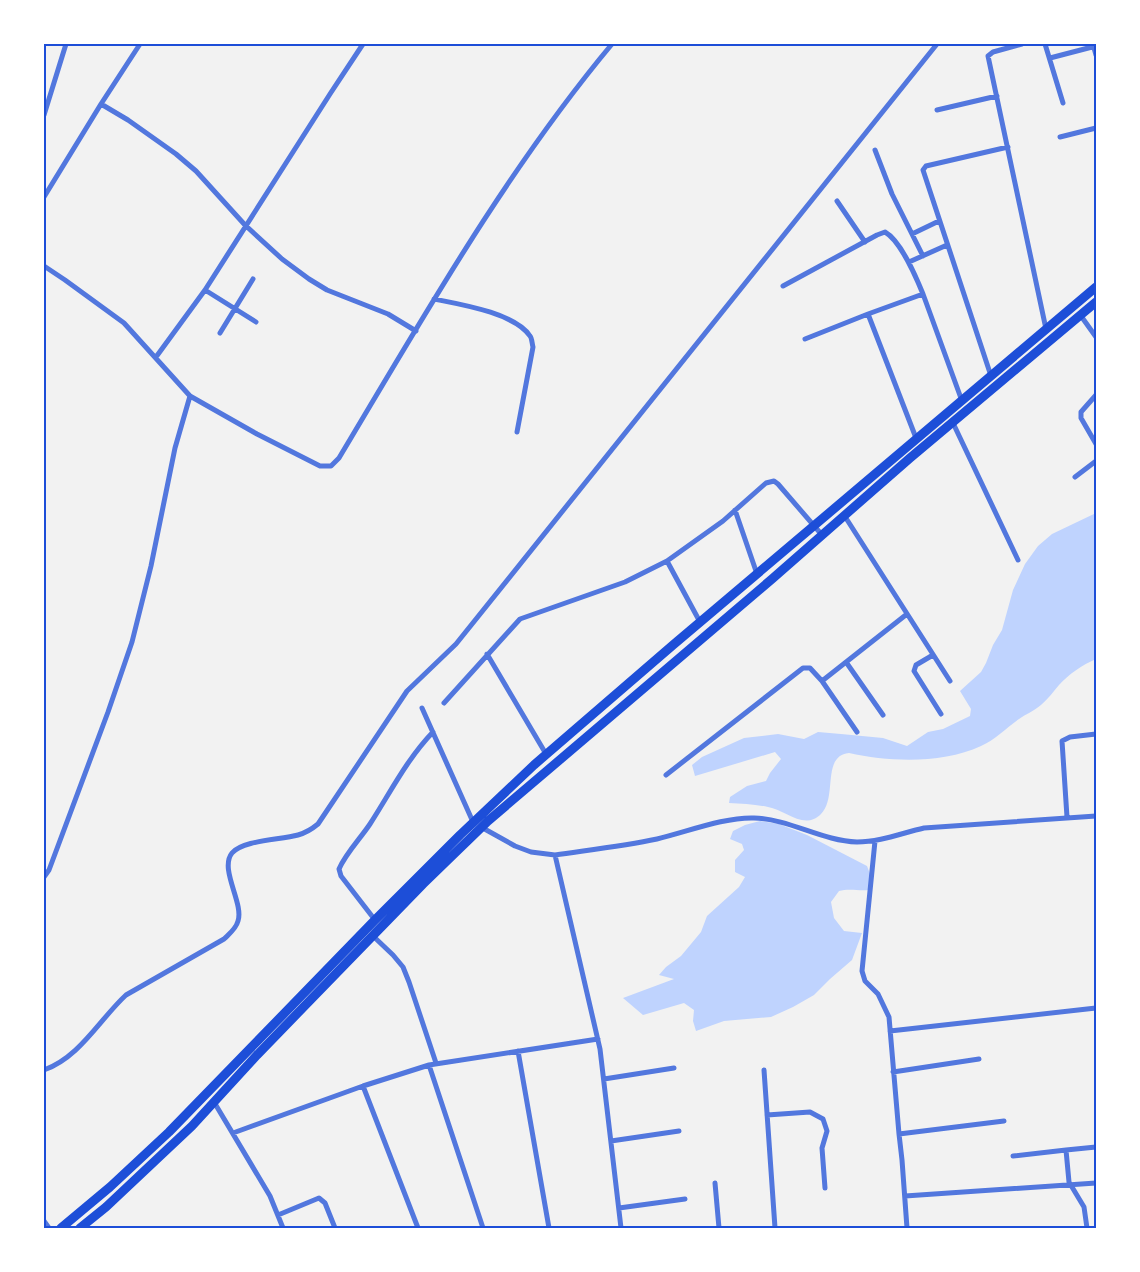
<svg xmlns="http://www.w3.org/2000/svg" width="1140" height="1272" font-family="Quicksand,sans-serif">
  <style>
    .water { fill: #bfd3fe }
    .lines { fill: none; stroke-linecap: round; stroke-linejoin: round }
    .minor { stroke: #5277de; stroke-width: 5 }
    .primary { stroke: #1d4ed8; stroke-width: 9 }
    .neatline { fill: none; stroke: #1d4ed8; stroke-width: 2 }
  </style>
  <rect width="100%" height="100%" fill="#f2f2f2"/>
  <path class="water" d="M1096,513v146c-14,6 -27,15 -37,26 -6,7 -11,14 -18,20 -7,6 -15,9 -22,14 -13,9 -24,21 -38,27 -39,18 -91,16 -132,7 -28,3 -11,44 -28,61 -17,17 -35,-4 -53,-7 -13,-3 -26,-3 -39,-4l1,-6 17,-11 19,-5 4,-8 11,-14 -6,-7 -80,24 -3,-11 10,-8 42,-19 34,-4 26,5 14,-7 23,2 42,4 24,8 21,-14 15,-3 27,-13 1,-7 -11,-18 21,-19 5,-9 7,-18 9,-15 11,-40 12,-26 13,-18 14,-12z
    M760,821l19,3 28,11 60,31 3,8 -1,16c-11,1 -20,-2 -30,1l-8,11 3,16 10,13 18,2 -10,27 -22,19 -16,16 -21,12 -22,10 -47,4 -28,10 -3,-10 1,-11 -10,-7 -41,12 -20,-17 51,-19 -15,-4 7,-8 15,-11 20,-24 6,-16 32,-29 6,-10 -10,-5v-12l9,-10 -2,-6 -12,-5 3,-8 12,-6z"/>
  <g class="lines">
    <path class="minor" d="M1022,44l-29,8 -5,4 58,273
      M1045,44l18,59
      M1093,44l3,11
      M1050,58l46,-12
      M101,104l27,16 48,34 20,17 49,54 37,34 27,20 18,11 61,24 28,17
      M937,110l60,-14
      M44,115l22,-71
      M1060,137l36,-9
      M875,150l17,44 31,62
      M44,197l57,-93 39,-60
      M837,201l28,41
      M912,234l27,-13
      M909,262l38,-17
      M44,266l21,14 59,43 66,73 67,38 63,32h11l8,-8c85,-142 167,-287 273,-414
      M783,286l94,-51 8,-3c16,9 31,45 38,62
      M205,290l51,32
      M434,299c25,5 81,14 96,37 2,2 2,8 3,11l-16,85
      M1081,316l15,21
      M220,333l33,-54
      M805,339l63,-25
      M156,357l49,-67 125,-196 33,-50
      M991,376l-68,-206 3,-4 82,-19
      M1096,395l-15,17v6l15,26
      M953,423l65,137
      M916,438l-48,-124 55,-20 39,107
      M1075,477l21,-16
      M735,510l22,64
      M844,515l106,166
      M700,622l-33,-61 56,-40 43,-38 8,-2 4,3 44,51
      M487,654l59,100
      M933,655l-17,10 -2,6 27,43
      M846,662l37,53
      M444,703l76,-84 105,-37 42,-21
      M422,708l51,114
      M857,732l-35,-51 85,-67
      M666,775l137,-107h7l12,13
      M1067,817l-5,-76 8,-4 26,-3
      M481,827l34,19 16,6 24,3
      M875,841l-13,130 3,10 13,13 11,23 10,117 3,26 5,68
      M44,877l5,-7 59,-158 24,-70 19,-76 24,-118 15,-52
      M375,920l-34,-44 -2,-7c7,-16 21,-30 31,-45 20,-31 37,-65 63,-92
      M373,936l20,19 10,12 6,15 27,81
      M890,1031l206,-23
      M518,1051l31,177
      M429,1065l54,163
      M44,1070c36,-13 55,-50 82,-75l98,-56c5,-5 12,-10 14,-18 6,-18 -19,-52 -6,-68 11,-13 48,-13 66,-18 7,-2 14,-6 20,-11l89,-133 49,-47 481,-600
      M764,1070l11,158
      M893,1072l86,-13
      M604,1079l70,-11
      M363,1086l55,142
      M214,1102l56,94 13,32
      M767,1115l43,-3 13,7 4,12 -5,17 3,40
      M233,1133l130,-47 66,-21 169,-26
      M899,1134l105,-13
      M611,1141l68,-10
      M1013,1156l53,-6
      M715,1183l4,45
      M905,1196l191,-13
      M619,1208l66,-9
      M278,1215l41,-17 6,5 10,25
      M44,1221l5,7
      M621,1228l-21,-179 -45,-194c34,-5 69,-9 102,-16 30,-7 67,-22 97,-21 36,1 68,23 103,24 23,0 45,-9 67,-14l172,-12
      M1087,1228l-3,-21 -15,-25 -3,-32 30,-3"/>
    <path class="primary" d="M61,1228l49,-41 59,-55 206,-212 85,-85 74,-70 139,-120 423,-358
      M80,1228l26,-21 86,-81 65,-71 166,-171 65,-63 284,-242 138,-121 186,-156"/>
  </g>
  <rect width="1140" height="1272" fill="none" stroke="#ffffff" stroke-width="90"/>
  <rect x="45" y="45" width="1050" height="1182" class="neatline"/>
</svg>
